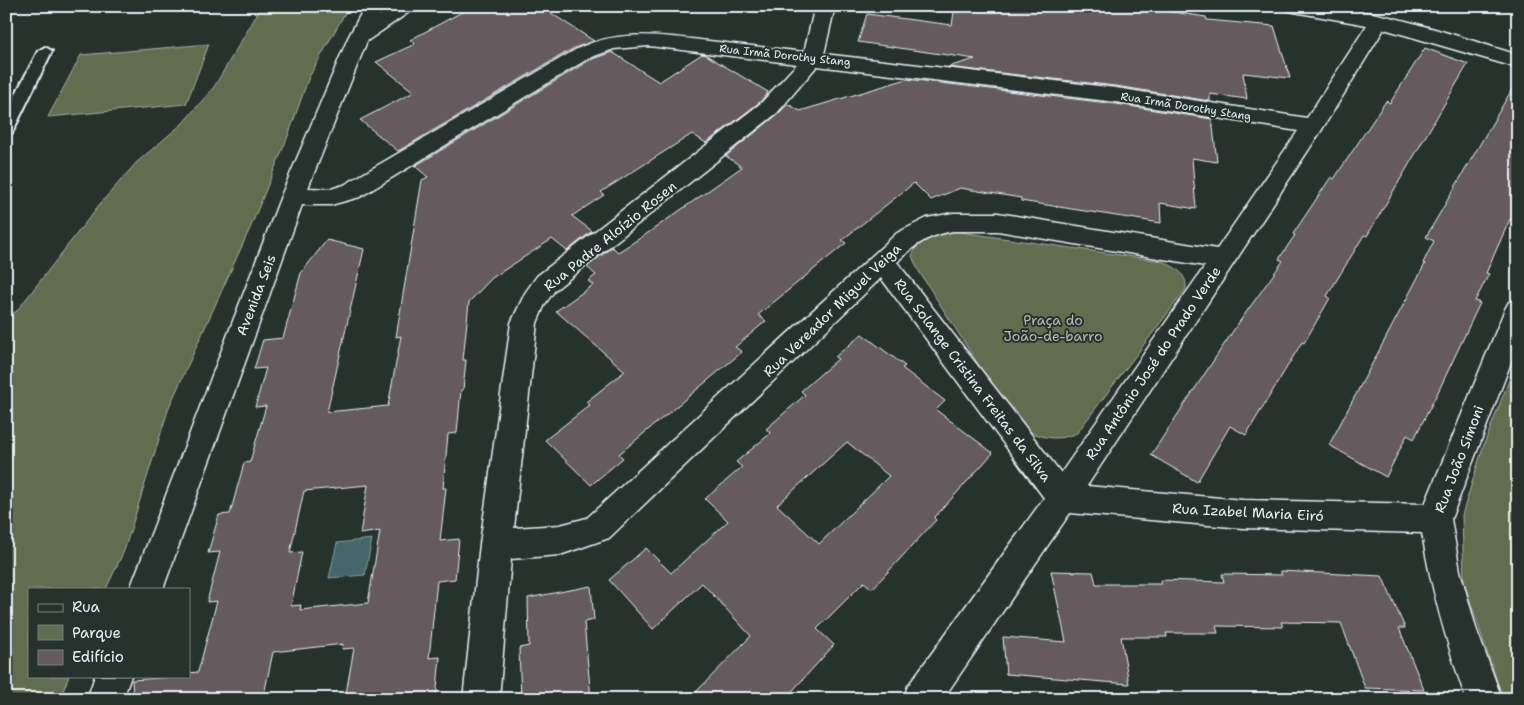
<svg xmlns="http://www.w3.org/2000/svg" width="1524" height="705" font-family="'Shantell Sans',sans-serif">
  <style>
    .green { fill: #5e6e50; stroke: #a3b0a4 }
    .water { fill: #45666b; stroke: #869ea3 }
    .building { fill: #655a5d; stroke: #e8f1f8; fill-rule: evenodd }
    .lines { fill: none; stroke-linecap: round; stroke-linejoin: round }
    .lane-casing { stroke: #e8f1f8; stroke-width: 4 }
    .street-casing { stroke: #e8f1f8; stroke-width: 3 }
    .lane { fill: #26332d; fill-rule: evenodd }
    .street { fill: #26332d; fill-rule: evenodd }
    .labels { text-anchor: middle; stroke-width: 4; stroke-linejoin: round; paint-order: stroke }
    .far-street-label { font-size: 11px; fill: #e8f1f8; stroke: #26332d }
    .street-label { font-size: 14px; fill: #e8f1f8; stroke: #26332d }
    .park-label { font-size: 14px; fill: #b1bdb5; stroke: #26332d }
  </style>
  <rect width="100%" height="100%" fill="#26332d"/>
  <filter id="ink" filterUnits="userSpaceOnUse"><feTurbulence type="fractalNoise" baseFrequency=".02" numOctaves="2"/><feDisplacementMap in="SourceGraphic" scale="10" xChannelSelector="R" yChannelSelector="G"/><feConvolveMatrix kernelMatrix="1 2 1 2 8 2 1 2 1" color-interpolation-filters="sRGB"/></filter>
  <g filter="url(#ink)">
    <path class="green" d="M262,6h87l-40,71 -21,59 -37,90 -82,181 -45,144 -18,38h-77v87h40l-9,23h-54v-385l10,-2 83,-107 38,-43 45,-38 32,-37z
      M209,44l-23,60 -138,13 33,-62z
      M953,231l209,30c13,6 25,12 24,28l-109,144c-23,10 -42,4 -62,-11l-97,-152 -6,-14c6,-18 23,-22 41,-25z
      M1518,357v342h-15l-39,-116 -2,-68 21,-68z"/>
    <path class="water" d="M372,539l-7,36 -36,3 8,-35z"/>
    <path class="building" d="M473,6h67l54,35 -20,7 -176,103 -38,-31 54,-28 -38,-30 39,-18 -5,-4z
      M955,6h178l73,11 1,3 67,6 16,52 -47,-5 4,26 -37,-5v7l-94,-15 -168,-19 27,-8 -117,-17 9,-28 85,11z
      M1425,48l43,16 -101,172 -3,-1 -37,61 3,2 -26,45 -2,-1 -56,93 -16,-9 -33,56 -46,-27 84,-127 48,-67 -4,-2 16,-24 -2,-1 38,-57 3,2 52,-78 4,2z
      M612,52l47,30 43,-28 4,1 62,37 -8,10 -54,41 -14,-9 -91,58 3,3 -32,21 20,15 -25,20 -15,-12 -60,39 -23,24 -6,58h3l-3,30h-2l-4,43 -9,1 -5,54h3l-6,53 19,-2 -4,40 -18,2 -8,77 11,-1 -4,42h-91l9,-51 -12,1 1,-5 -70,8 -10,47h-130l-1,-19 57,-4v-3l9,-1 19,-71 -10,1 13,-50 -12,1 11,-38 11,-1 14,-51 6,-1 16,-56 -11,1 11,-39 -12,1 9,-29 20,-2 18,-65 26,-33 37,9 -37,163 61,-6 13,-70 -5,1 26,-157 6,-3 -13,-11 175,-106zM368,485l-8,49 20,-3 -12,72 -68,7 1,-5 -10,1 11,-54 -12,1 14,-62z
      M907,79l209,25 96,15 5,43 -25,-4 4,51 -36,-6 1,20 -140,-22v-3l-61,-10 -29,12 -17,-17 -72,57 4,3 -88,72 8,6 -31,26 7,5 -123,102 4,4 -32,27 -46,-45 45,-35 -4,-3 39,-31 -69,-60 37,-26 -5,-4 8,-6 -9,-8 25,-20 6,5 27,-17 97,-68 -16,-11 52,-42 10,-10 12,7z
      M1518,79v143l-8,-3 -24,54 3,1 -14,27 5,2 -41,87 -25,49 -7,-4 -21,42 -57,-32 96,-181 -2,-1 11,-22 -8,-4z
      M862,334l43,32 -3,2 43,33 -9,9 57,43 -59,65 2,2 -64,69 -8,-7 -47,47 17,16 -49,54h-96l62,-63 -49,-53 -49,46 -44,-49 37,-32 25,25 57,-52 -23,-22 37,-32 -6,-5 35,-29 -5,-4 39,-34 -4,-4 37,-32 -3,-2zM847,442l42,34 -70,68 -42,-39z
      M1051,571l42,1 3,12h65l-1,-4 64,2 -2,-8 60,1 -2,-4 102,5 23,52h-6l25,62 -59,-2 -24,-65 -60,-1 2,5 -67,-1 2,7h-52l1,4h-46l8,47 -123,-10 -3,-37 63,5z
      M591,586l3,34 -10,2 7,77h-70l-2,-51 10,-2 -1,-48z"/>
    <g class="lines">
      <g class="lane-casing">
        <path id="lane" d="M45,47l7,4 -38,78 -2,4 -6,1v-21l32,-62z"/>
      </g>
      <g class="street-casing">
        <path id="street" d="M365,6h19l-5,10 16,-10h23l-51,35 -59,147 23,1 13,-4 231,-135c44,-22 88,-14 134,-9 32,4 64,7 95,11l11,-46h20l-11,48 292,34 191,30 60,-93 -73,-13 -7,-2 -2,-4c15,0 31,-1 46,0 59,7 130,31 187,49v13l-134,-39 -63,102 -234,355 156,14 182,4 80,-195 4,-7 9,-3v45l-67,175 9,52 16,57 26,71h-36c-19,-55 -35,-109 -44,-166l-179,-5 -173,-15 -127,186h-40l5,-13 136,-188 -163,-220 -272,260 -49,17 -49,4 -12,140h-36l17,-155 31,-221 14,-30 12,-17 224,-173 36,-39 -148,-18 -35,3 -25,9 -229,139 -29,8h-29l-139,384h-33l151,-393 67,-158zM817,66l299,36 182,29 -81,118 -219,-36h-45l-26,5 -30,15 -310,285 -27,7 -46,3 23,-205 8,-19 10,-14 222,-177zM953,231h45l207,35 -144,207 -164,-211c19,-18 30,-26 56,-31z
          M95,676h36l-8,23h-36z"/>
      </g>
      <use href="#lane" class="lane"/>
      <use href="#street" class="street"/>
    </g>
  </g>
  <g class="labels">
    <g class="far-street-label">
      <text transform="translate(785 55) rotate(6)" y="4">Rua Irmã Dorothy Stang</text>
      <text transform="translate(1186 106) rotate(9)" y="4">Rua Irmã Dorothy Stang</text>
    </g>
    <g class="street-label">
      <text transform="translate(610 236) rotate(-39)" y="5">Rua Padre Aloízio Rosen</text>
      <text transform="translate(256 295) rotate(-69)" y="5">Avenida Seis</text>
      <text transform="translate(832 310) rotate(-44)" y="5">Rua Vereador Miguel Veiga</text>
      <text transform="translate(1153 363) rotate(-56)" y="5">Rua Antônio José do Prado Verde</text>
      <text transform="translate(973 380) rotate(53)" y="5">Rua Solange Cristina Freitas da Silva</text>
      <text transform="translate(1459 459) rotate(-69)" y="5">Rua João Simoni</text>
      <text transform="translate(1248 512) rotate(3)" y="5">Rua Izabel Maria Eiró</text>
    </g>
    <g class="park-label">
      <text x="1053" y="325">Praça do<tspan x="1053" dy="16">João-de-barro</tspan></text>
    </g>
  </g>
  <rect width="1524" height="705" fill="none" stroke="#26332d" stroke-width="25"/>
  <rect x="12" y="12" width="1499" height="680" fill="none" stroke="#e8f1f8" stroke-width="2" filter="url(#ink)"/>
  <rect x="28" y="588" width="162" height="90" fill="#26332d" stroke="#747f7e"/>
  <rect x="38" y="604" width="25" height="8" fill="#26332d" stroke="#747f7e"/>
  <text x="72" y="612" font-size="15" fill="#e8f1f8">Rua</text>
  <rect x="38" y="625" width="25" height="15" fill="#5e6e50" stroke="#747f7e"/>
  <text x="72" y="638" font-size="15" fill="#e8f1f8">Parque</text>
  <rect x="38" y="650" width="25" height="15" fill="#655a5d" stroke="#747f7e"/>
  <text x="72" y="662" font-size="15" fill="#e8f1f8">Edifício</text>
</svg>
